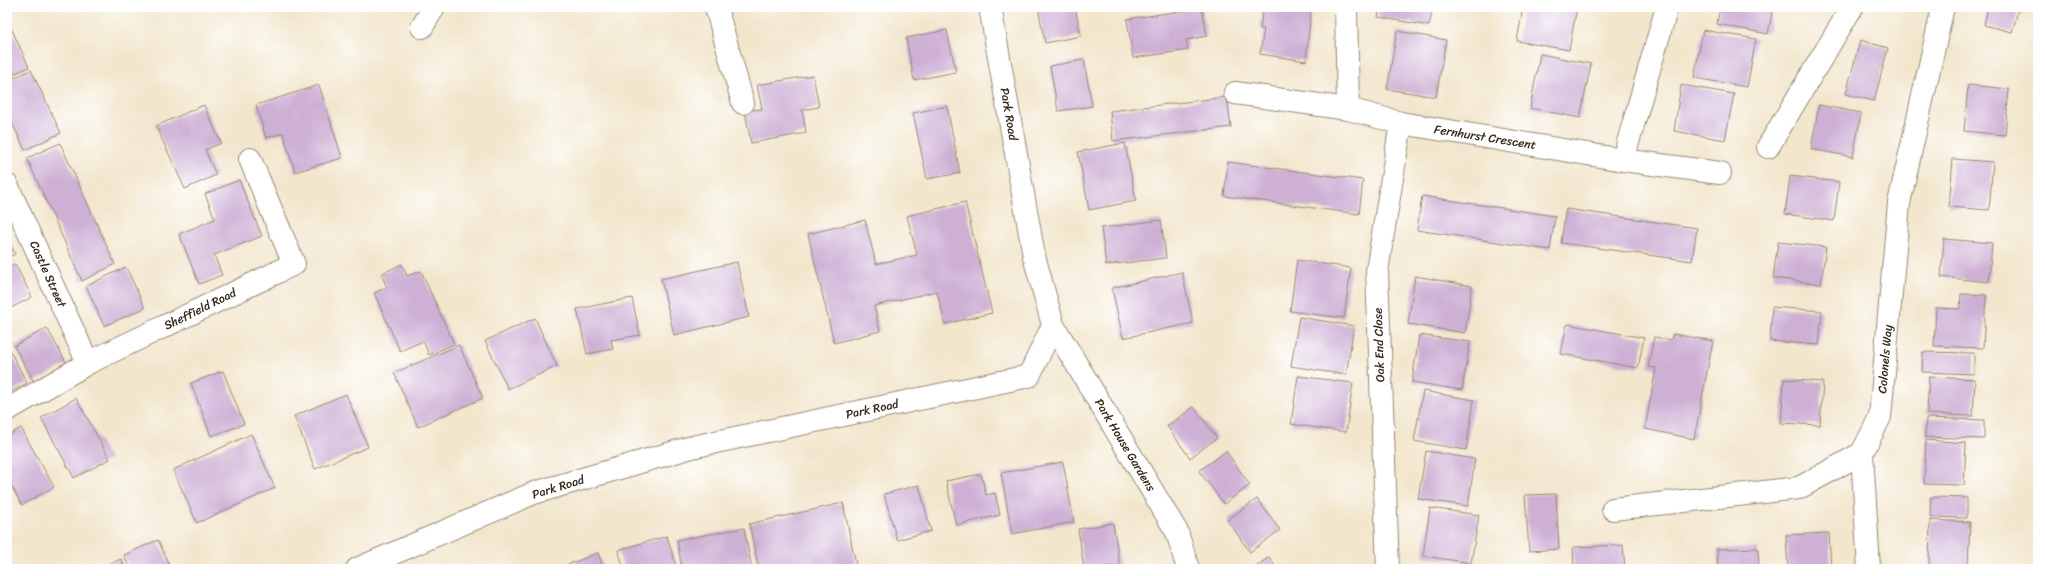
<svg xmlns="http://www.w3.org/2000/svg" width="2045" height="576" font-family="Sriracha,sans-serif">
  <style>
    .building { fill: #ceb0d5 }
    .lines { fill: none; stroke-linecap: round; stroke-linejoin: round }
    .minor-casing { stroke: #968875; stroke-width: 24 }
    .minor { stroke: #fff; stroke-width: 22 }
    .labels { text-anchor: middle; stroke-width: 3; stroke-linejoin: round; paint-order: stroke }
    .street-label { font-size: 12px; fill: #3b2a1e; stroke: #fff }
  </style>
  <rect width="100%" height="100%" fill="#fff"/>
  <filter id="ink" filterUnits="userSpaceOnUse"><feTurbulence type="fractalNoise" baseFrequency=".025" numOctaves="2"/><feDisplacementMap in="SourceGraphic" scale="8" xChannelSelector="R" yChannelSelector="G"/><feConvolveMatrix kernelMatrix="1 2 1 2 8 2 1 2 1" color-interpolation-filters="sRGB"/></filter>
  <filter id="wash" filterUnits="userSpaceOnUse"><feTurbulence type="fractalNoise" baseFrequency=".012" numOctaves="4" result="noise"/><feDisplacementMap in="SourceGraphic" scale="16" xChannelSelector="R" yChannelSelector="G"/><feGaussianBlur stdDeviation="0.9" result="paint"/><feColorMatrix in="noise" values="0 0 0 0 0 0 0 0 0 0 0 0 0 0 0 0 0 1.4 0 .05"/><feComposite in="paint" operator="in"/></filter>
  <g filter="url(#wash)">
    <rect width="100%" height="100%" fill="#f2e6cc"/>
    <g id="blocks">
      <path class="building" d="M1038,7h37l6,29 -36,7z
        M1263,7h45l-1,3h4l-5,51 -46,-7 4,-25h-4z
        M1380,7h53l-4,19 -51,-9z
        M1523,7h54l-8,43 -52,-9z
        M1720,7h53l-5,27 -51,-10z
        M1988,7h31l-7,25 -28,-7z
        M1202,8l5,28 -21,4 2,10 -55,8 -6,-39z
        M7,19l22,48 -22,10z
        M947,30l9,42 -42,8 -8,-42z
        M1703,30l53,9 -9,48 -53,-9z
        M1397,31l49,9 -10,57 -49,-8z
        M1860,40l28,8 -14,53 -28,-7z
        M1540,54l51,10 -11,54 -50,-10z
        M1084,60l8,46 -34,5 -8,-45z
        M31,70l30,63 -36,17 -18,-38v-31z
        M813,75l6,32 -17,3 4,23 -55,10 -6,-32 17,-2 -5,-24z
        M319,85l23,73 -47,14 -12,-39 -17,5 -10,-33z
        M1681,85l53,9 -9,46 -51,-9z
        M1968,85l41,4 -4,46 -41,-4z
        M1227,97l4,30 -118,14 -3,-30z
        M204,105l17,38 -16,7 11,25 -31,14 -29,-63z
        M1819,105l42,8 -8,44 -42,-8z
        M947,106l13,67 -33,6 -14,-66z
        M60,143l55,121 -33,17 -55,-123z
        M1125,143l11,58 -47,9 -11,-58z
        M1953,159l40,3 -4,48 -40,-3z
        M1228,162l135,18 -4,34 -135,-18z
        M1790,176l49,6 -5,39 -49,-7z
        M239,180l23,56 -48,19 8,20 -23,9 -20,-50 36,-15 -10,-25z
        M1422,196l133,20 -5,34 -133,-20z
        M965,202l27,111 -47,11 -8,-33 -63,15 6,25 -46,12 -26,-109 57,-14 11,44 41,-9 -10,-39z
        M1566,209l131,19 -5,33 -131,-18z
        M1161,220l5,38 -60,7 -5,-37z
        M7,237l8,17 -8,4z
        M1944,239l48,4 -3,39 -48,-5z
        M1778,242l48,5 -5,37 -48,-6z
        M1297,260l54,8 -7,50 -54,-7z
        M737,262l12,55 -75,18 -13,-56z
        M15,264l17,33 -25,13v-42z
        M402,264l5,12 14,-5 33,73 -25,11 -6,-14 -23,10 -26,-58 13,-6 -6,-13z
        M126,267l19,41 -41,18 -18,-40z
        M1182,272l11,51 -70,15 -11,-50z
        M1415,276l57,10 -7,47 -57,-9z
        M1961,294l25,1 -3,53 -49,-2 2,-38 24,1z
        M632,298l8,37 -29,5 2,9 -26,5 -10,-45z
        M1772,307l50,4 -3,34 -49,-4z
        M1299,317l55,9 -8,49 -55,-9z
        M535,318l22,48 -49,23 -23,-48z
        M1567,324l77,14 -6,30 -77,-14z
        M47,328l20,36 -33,18 -20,-36z
        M1673,334l40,7 -19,98 -49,-10 11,-61 -8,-1 6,-30 17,3z
        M1419,335l51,7 -8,48 -50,-8z
        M459,345l24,53 -65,29 -24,-54z
        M9,349l18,34 -20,11v-44z
        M1923,352l51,1v21l-52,-2z
        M223,371l21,53 -33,12 -20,-53z
        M1298,376l55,7 -7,49 -55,-8z
        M1929,377l46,2 -2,37 -46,-2z
        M1784,379l39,3 -3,43 -39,-2z
        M1423,391l51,9 -8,50 -52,-9z
        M346,394l22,53 -53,22 -21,-53z
        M76,398l34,61 -36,19 -33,-60z
        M1194,407l23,31 -27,20 -23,-32z
        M1926,418l58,2v19l-59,-2z
        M21,428l33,59 -32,18 -15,-27v-42z
        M251,434l24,54 -78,35 -24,-53z
        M1926,440l40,3 -2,42 -40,-1z
        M1226,451l24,34 -26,19 -25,-33z
        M1426,451l49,8 -7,47 -50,-7z
        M1063,462l11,60 -62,12 -11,-61z
        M981,474l5,21 9,-2 5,22 -44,10 -10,-44z
        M919,485l12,46 -34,9 -13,-46z
        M1556,494l3,55 -30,2 -4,-56z
        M1931,497l36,1v20l-37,-1z
        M1257,499l23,31 -30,22 -23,-32z
        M843,503l14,66h-98l-10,-45z
        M1430,508l49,7 -8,48 -48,-7z
        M1930,520l40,2 -2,44 -39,-1z
        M1113,523l7,43 -36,3 -6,-40z
        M744,528l8,41h-70l-5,-29z
        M1829,533l2,36h-43l-2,-34z
        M667,536l10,33h-53l-6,-19z
        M158,540l13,29h-41l-6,-14z
        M1623,545l2,24h-51l-1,-22z
        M1758,548l1,21h-41l-1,-20z
        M598,553l6,16h-48z
        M1269,557l8,12h-24z
        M121,559l4,10h-28z
        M1435,566l13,2v1h-13z"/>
    </g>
  </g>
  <g filter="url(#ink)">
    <use href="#blocks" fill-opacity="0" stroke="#968875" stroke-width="1"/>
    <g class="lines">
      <g class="minor-casing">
        <path id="minor" d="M716,7l27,96
          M1346,7l2,102
          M422,27l12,-20
          M1235,93l113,16 53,14 222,37 97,13
          M1768,147l84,-140
          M1623,160l44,-153
          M7,185l81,178
          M1053,325l124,207 11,37
          M7,410l81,-47 206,-99 -44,-105
          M1862,453l7,116
          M1613,509l186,-21 63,-35 18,-36 19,-214 44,-196
          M357,569l177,-76 158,-46 337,-71 24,-51 -19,-69 -44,-249
          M1388,569l-11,-298 24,-148"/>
      </g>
      <use href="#minor" class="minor"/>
    </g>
  </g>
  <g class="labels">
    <g class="street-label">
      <text transform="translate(1009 114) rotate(80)" y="4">Park Road</text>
      <text transform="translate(1485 137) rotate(9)" y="4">Fernhurst Crescent</text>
      <text transform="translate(48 274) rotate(66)" y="4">Castle Street</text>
      <text transform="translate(200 309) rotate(-26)" y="4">Sheffield Road</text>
      <text transform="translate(1379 345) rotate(-92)" y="4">Oak End Close</text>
      <text transform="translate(1885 359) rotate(-85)" y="4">Colonels Way</text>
      <text transform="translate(872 409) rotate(-12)" y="4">Park Road</text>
      <text transform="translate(1125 445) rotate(59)" y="4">Park House Gardens</text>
      <text transform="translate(558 487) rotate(-17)" y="4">Park Road</text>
    </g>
  </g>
  <rect width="2045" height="576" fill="none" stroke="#fff" stroke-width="24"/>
</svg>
